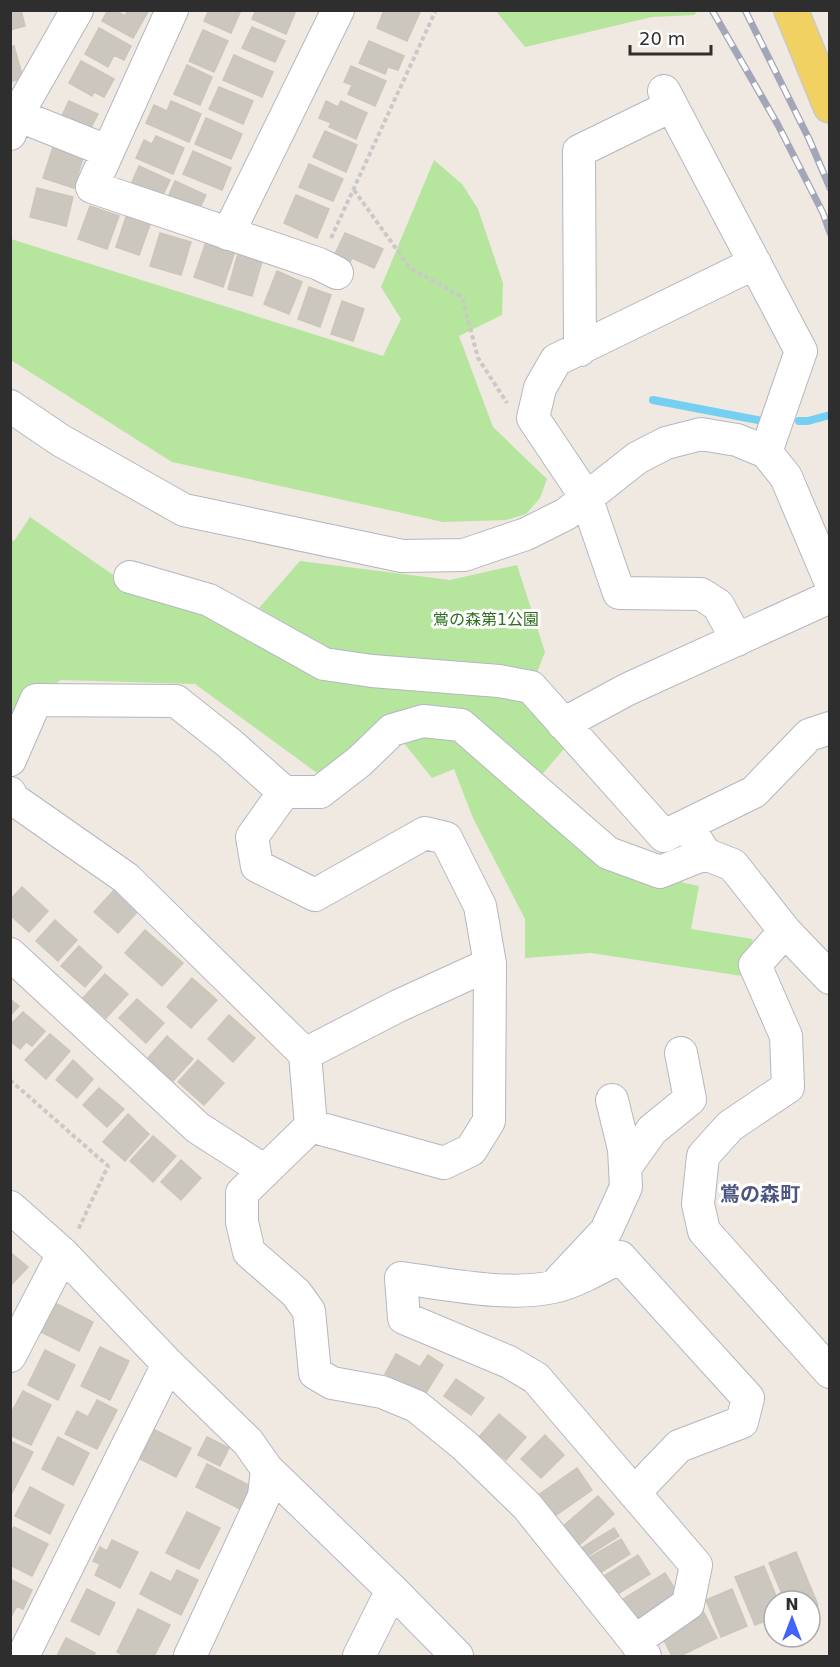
<svg xmlns="http://www.w3.org/2000/svg" width="840" height="1667" font-family="'DejaVu Sans','Noto Sans JP',sans-serif">
  <style>
    .green { fill: #b6e59e }
    .lines { fill: none; stroke-linecap: round; stroke-linejoin: round }
    .stream { stroke: #75cff0; stroke-width: 8 }
    .building { fill: #cbc7bf; stroke: #cbc5ba; stroke-width: 1.5 }
    .minor-casing { stroke: #b4b7c1; stroke-width: 34 }
    .major-casing { stroke: #c9c9c9; stroke-width: 36 }
    .path { stroke: #c9c9c9; stroke-width: 4; stroke-dasharray: 4.5 3; stroke-linecap: butt }
    .minor { stroke: #fff; stroke-width: 32 }
    .major { stroke: #f2d163; stroke-width: 33 }
    .rail-casing { stroke: #a3a6b8; stroke-width: 7 }
    .rail { stroke: #fff; stroke-width: 4.5; stroke-dasharray: 14; stroke-linecap: butt }
    .labels { text-anchor: middle; stroke-width: 6; stroke-linejoin: round; paint-order: stroke }
    .park-label { font-size: 16px; fill: #2c6e1b; stroke: #fff }
    .quarter-label { font-size: 20px; font-weight: bold; fill: #4d5680; stroke: #fff }
  </style>
  <rect width="100%" height="100%" fill="#efe9e1"/>
  <path class="green" d="M496,11h202l-4,4 -42,2 -127,30z
    M434,160l28,24 16,25 25,74 -1,32 -43,21 34,91 54,52 -7,19 -14,16 -20,6 -63,2 -271,-60 -161,-102v-121l372,117 18,-37 -20,-32z
    M30,517l96,67 85,30 109,66 196,15 48,54 -37,43 84,75 88,19 -8,43 62,10 -11,37 -151,-23 -66,5v-39l-52,-101 -19,-49 -22,9 -45,-56 -63,56 -129,-94 -134,-4 -38,26 -12,29v-196l3,2z
    M300,561l150,19 67,-15 28,87 -9,23 -20,-8 -179,-14 -78,-45z"/>
  <g class="lines">
    <path class="stream" d="M653,400l115,22
      M799,421h9l22,-6"/>
  </g>
  <path class="building" d="M10,10h11l4,16 -15,4z
    M108,10h7l10,6 3,-6h21l-16,28 -31,-17z
    M209,10h32l-10,23 -27,-12z
    M256,10h40l-10,24 -34,-15z
    M384,10h31l5,2 -13,29 -30,-13z
    M252,27l33,14 -10,21 -33,-14z
    M99,28l32,18 -7,14 -10,-5 -6,12 -23,-13z
    M203,30l25,11 -14,31 -25,-11z
    M369,41l35,15 -6,14 -10,-3 -3,7 -26,-11z
    M14,46l9,32 -13,4v-35z
    M234,55l39,17 -11,25 -39,-17z
    M81,61l33,18 -10,18 -10,-5 -2,4 -23,-13z
    M187,65l25,12 -12,28 -26,-11z
    M351,66l35,15 -11,25 -27,-12 4,-9 -8,-3z
    M219,87l34,14 -10,23 -34,-15z
    M69,101l29,13 -12,23 -28,-13z
    M171,101l30,13 -12,28 -43,-19 8,-18 13,6z
    M326,101l12,6 3,-6 26,12 -11,26 -27,-12 2,-4 -12,-5z
    M206,118l36,16 -11,25 -36,-15z
    M325,131l32,14 -11,27 -33,-15z
    M156,136l28,12 -11,26 -37,-16 8,-18 8,4z
    M55,141l30,10 -11,37 -31,-10z
    M193,151l38,17 -9,22 -39,-16z
    M309,164l34,15 -10,22 -34,-14z
    M139,166l31,14 -10,21 -30,-14z
    M175,181l31,14 -10,21 -30,-14z
    M37,188l36,9 -7,29 -36,-9z
    M296,195l33,14 -12,29 -33,-15z
    M90,206l29,10 -12,33 -29,-10z
    M128,211l24,8 -13,36 -23,-8z
    M160,233l31,9 -10,33 -31,-9z
    M345,233l38,16 -9,19 -22,-10 -4,9 -16,-7z
    M207,239l29,9 -13,39 -29,-10z
    M239,250l24,8 -11,38 -24,-7z
    M277,271l25,11 -13,32 -25,-10z
    M309,287l22,8 -11,32 -22,-8z
    M342,301l22,8 -11,32 -22,-7z
    M22,887l26,24 -19,21 -19,-17v-15z
    M115,889l24,21 -21,23 -24,-21z
    M55,920l22,20 -19,21 -22,-20z
    M145,930l38,33 -21,23 -37,-33z
    M79,946l23,21 -17,20 -24,-21z
    M105,974l23,20 -22,24 -23,-20z
    M192,978l25,22 -26,28 -24,-21z
    M10,999l9,7 -9,10z
    M137,999l27,24 -18,20 -27,-25z
    M23,1012l22,19 -13,15 -6,-4 -6,7 -10,-8v-16z
    M229,1015l26,23 -22,24 -25,-23z
    M50,1034l20,17 -24,28 -21,-19z
    M167,1036l26,23 -20,22 -25,-23z
    M73,1060l20,19 -16,19 -21,-18z
    M198,1060l26,23 -20,22 -26,-23z
    M99,1088l25,21 -17,18 -24,-22z
    M128,1114l21,20 -24,27 -22,-19z
    M153,1136l23,20 -23,26 -23,-21z
    M181,1160l20,18 -20,22 -20,-18z
    M10,1252l18,15 -18,19z
    M55,1303l38,19 -14,29 -38,-19z
    M100,1347l29,14 -19,39 -29,-14z
    M45,1350l30,15 -17,35 -30,-15z
    M396,1354l24,13 8,-12 15,10 -19,31 -39,-22z
    M456,1379l28,19 -13,17 -27,-19z
    M23,1391l28,14 -20,40 -21,-10v-20z
    M97,1400l20,10 -20,39 -32,-15 12,-23 11,6z
    M499,1414l27,23 -20,23 -27,-23z
    M155,1430l36,18 -15,29 -36,-18z
    M545,1435l19,20 -23,23 -20,-19z
    M58,1437l31,16 -16,32 -31,-16z
    M207,1437l22,11 -9,18 -22,-11z
    M10,1441l23,11 -21,41 -2,-1z
    M207,1464l44,22 -11,23 -44,-22z
    M577,1468l15,22 -40,28 -15,-22z
    M30,1487l34,18 -14,29 -35,-18z
    M598,1496l16,18 -37,33 -16,-19z
    M187,1512l33,16 -21,41 -33,-16z
    M14,1527l34,17 -16,32 -22,-11v-30z
    M614,1528l5,8 -36,23 -5,-9z
    M621,1539l9,15 -35,22 -10,-16z
    M112,1540l26,12 -18,36 -25,-13 5,-11 -7,-3 7,-14 7,4z
    M796,1552l22,53 -8,3v-7h-25l-16,-38z
    M638,1555l12,19 -34,21 -12,-19z
    M764,1566l14,35h-4v17l-19,7 -20,-48z
    M177,1570l21,10 -17,35 -41,-21 11,-22 20,10z
    M665,1573l13,21 -45,27 -13,-20z
    M10,1579l22,11 -9,19 -6,-3 -7,13z
    M87,1589l28,14 -16,32 -28,-14z
    M732,1589l15,37 -26,11 -15,-37z
    M138,1609l32,16 -16,31h-29l-8,-4z
    M702,1609l15,29 -37,18h-8l-13,-26z
    M66,1638l29,15 -2,3h-36z"/>
  <g class="lines">
    <g class="minor-casing">
      <path id="minor" d="M172,10l-80,177 227,77 18,9
        M664,91l137,260 -35,101
        M10,116l7,-1 60,-105
        M10,134l7,-19 90,36
        M228,234l110,-224
        M580,350l-1,-199 92,-45
        M10,406l50,34 124,70 218,46 62,-1 62,-21 40,-20 71,-56 29,-15 35,-9 36,6 29,12 20,25 44,104
        M130,577l79,23 115,64 48,7 127,10 32,6 133,149 90,-44 55,-57 21,-7
        M737,640l-19,-35 -17,-11 -82,-1 -33,-96 -53,-79 7,-30 16,-28 199,-97
        M563,724l65,-35 202,-92
        M10,760l26,-60 140,1 53,42 55,49h36l40,-31 32,-31 31,-9 38,4 147,128 52,19 45,-18
        M10,793l3,6 113,79 179,176 6,72 133,37 27,-13 18,-29 1,-157 -10,-58 -34,-68 -21,-5 -110,62 -58,-29 -5,-29 32,-45
        M694,836l11,18 28,11 52,66 45,47
        M785,931l-30,34 31,71 2,51 -58,39 -27,30 -5,48 6,27 126,141
        M10,954l188,174 67,43
        M305,1054l93,-48 92,-42
        M311,1126l-69,67v29l7,30 47,41 13,18 6,62 17,10 50,9 34,14 48,39 63,61 108,135 10,15
        M625,1168l27,-38 38,-31 -9,-46
        M10,1207l53,47 105,110 80,78 19,27 -3,27 -74,160
        M560,1280l46,-49 20,-44 -2,-38 -12,-49
        M10,1356l53,-102
        M267,1469l125,121 65,66
        M634,1493l45,-47 63,-24 6,-24 -128,-141c-20,11 -44,25 -67,30 -47,10 -105,-3 -152,-9l3,40 105,44 27,16 160,187 -8,39 -53,37
        M23,1656l145,-292
        M359,1656l33,-66"/>
    </g>
    <g class="major-casing">
      <path id="major" d="M791,10l39,96"/>
    </g>
    <path class="path" d="M354,190l56,78 52,29 16,61 29,45
      M331,238l105,-228
      M10,1080l98,86 -30,64"/>
    <use href="#minor" class="minor"/>
    <use href="#major" class="major"/>
    <g class="rail-casing">
      <path id="rail" d="M712,10l66,115 45,88 7,20
        M745,10l64,129 21,49"/>
    </g>
    <use href="#rail" class="rail"/>
  </g>
  <g class="labels">
    <g class="park-label">
      <text x="486" y="625">鴬の森第1公園</text>
    </g>
    <g class="quarter-label">
      <text x="760" y="1201">鴬の森町</text>
    </g>
  </g>
  <rect width="840" height="1667" fill="none" stroke="#2e2e2e" stroke-width="24"/>
  <g transform="translate(792 1619)"><circle r="28" fill="#ffffff" stroke="#ababab" stroke-width="1.5"/>
  <path d="M0-4.5L10 22L0 15L-10 22Z" fill="#4264fb"/>
  <text y="-9" font-size="16" font-weight="bold" text-anchor="middle" fill="#2e2e2e">N</text>
  </g>
  <path d="M630 45v9h81v-9" fill="none" stroke="#2e2e2e" stroke-width="3"/>
  <text x="639" y="45" font-size="18" fill="#2e2e2e" stroke="#ffffff" stroke-width="4.5" paint-order="stroke">20 m</text>
</svg>
